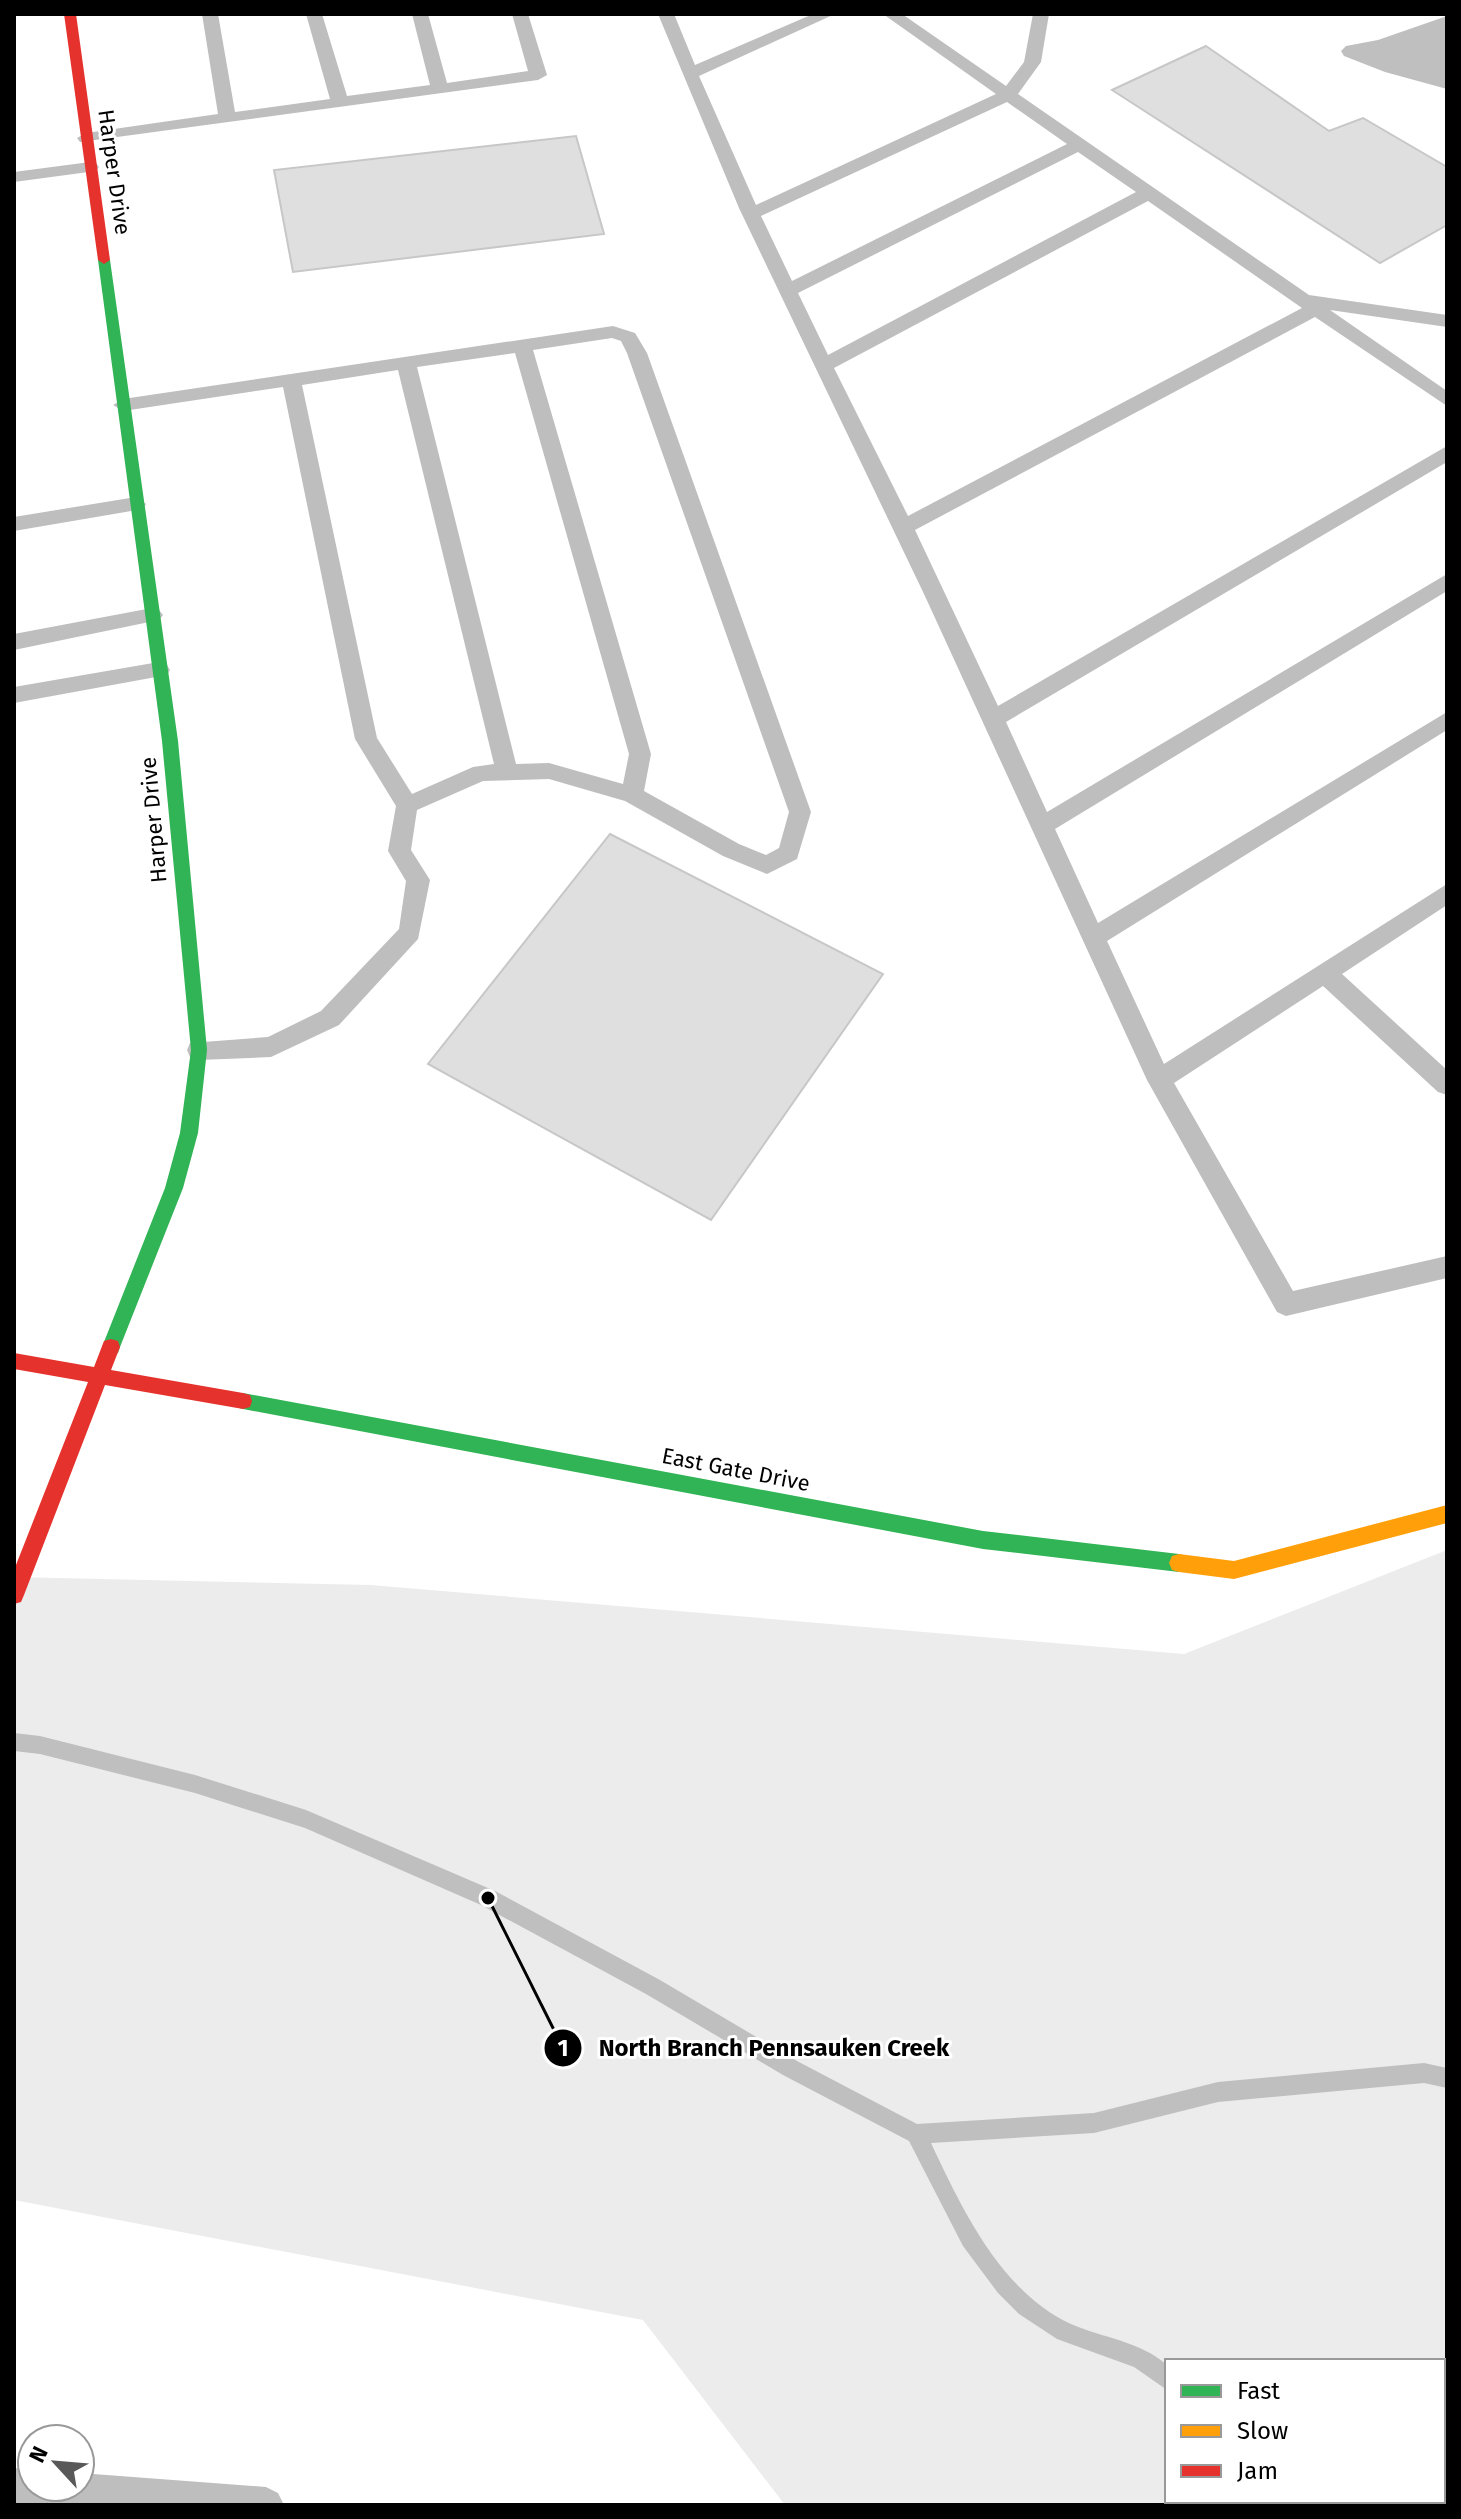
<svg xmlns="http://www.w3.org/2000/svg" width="1461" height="2519" font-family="'Fira Sans',sans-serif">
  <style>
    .green { fill: #ececec; fill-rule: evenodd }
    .water { fill: #bfbfbf }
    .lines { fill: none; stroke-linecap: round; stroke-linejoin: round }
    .stream { fill: #bfbfbf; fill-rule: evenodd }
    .building { fill: #dfdfdf; stroke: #c7c7c7; stroke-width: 2 }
    .lane { fill: #bebebe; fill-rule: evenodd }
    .fast { fill: #30b455; fill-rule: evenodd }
    .slow { fill: #ff9f0a; fill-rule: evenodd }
    .jam { fill: #e5322d; fill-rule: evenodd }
    .labels { text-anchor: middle; stroke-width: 6; stroke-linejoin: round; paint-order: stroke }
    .street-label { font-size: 22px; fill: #000; stroke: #fff }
    .leader { fill: none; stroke: #000; stroke-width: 3 }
    .callout-dot { fill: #000; stroke: #fff; stroke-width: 3 }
    .mark-label { font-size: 24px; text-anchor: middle; font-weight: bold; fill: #fff }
    .callout-label { font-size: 24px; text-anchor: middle; font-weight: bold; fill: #000; stroke: #fff; stroke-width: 6; stroke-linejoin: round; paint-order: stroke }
  </style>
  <rect width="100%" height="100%" fill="#fff"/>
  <path class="green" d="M1447,1550v955h-662l-142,-185 -629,-120v-623l357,8 813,69zM1167,2361h276v140h-276z"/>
  <path class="water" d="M1447,16v73l-62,-17 -41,-16 -3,-5 5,-5 32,-6z"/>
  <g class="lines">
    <path class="stream" d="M14,1733l26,3 155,39 111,35 189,81 165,89 137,81 120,63 177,-11 124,-31 206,-19 23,5v20l-23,-5 -206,19 -124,31 -163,10c31,66 70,149 140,181 32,14 69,17 96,41v25l-33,-23 -77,-28 -38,-25 -21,-21 -35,-47 -54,-105 -126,-66 -137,-81 -165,-89 -176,-77 -110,-35 -155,-39 -26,-3z
      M1273,2501h23l2,4h-23z"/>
  </g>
  <path class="building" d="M1206,46l123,85 34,-13 84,49v58l-67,38 -268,-173z
    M576,136l28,98 -311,38 -19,-102z
    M610,834l273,140 -172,246 -283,-156z"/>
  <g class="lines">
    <path class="lane" d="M202,14h16l17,98 95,-13 -24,-85h16l25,82 83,-11 -18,-71h16l19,69 81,-12 -16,-57h16l19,61 -9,5 -458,62 -3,-4 9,-5 132,-19z
      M658,14h16l21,51 118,-51h22l-136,62 57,129 240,-111 -113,-80h19l104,72 18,-24 9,-48h16l-8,48 -23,32 291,201 138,20v12l-117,-17 117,81v15l-132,-89 -400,213 83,176 449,-260v16l-441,260 41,90 400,-238v17l-392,238 43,94 349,-211v18l-340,211 57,123 283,-180v21l-105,69 105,96v25l-9,-3 -115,-106 -149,97 119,208 154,-35v22l-161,38 -9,-4 -130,-232 -223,-486 -185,-386zM1007,102l60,42 -275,137 -31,-65zM1078,152l58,40 -308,163 -30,-62zM1148,201l154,107 -394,208 -74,-148z
      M90,162l6,1 3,4 -3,4 -82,11v-10z
      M613,326l22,7 12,20 164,459 -14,47 -30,15 -44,-18 -98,-55 -76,-22 -66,2 -66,29 -6,40 19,30 -12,59 -79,86 -68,32 -72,3 -9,-3 -3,-7 3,-7 78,-6 53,-26 78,-82 7,-48 -18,-30 8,-45 -41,-67 -72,-352 -160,24 -10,-6 10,-6zM612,338l9,3 6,12 162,459 -10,36 -13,7 -27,-11 -95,-53 7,-37 -118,-404zM515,353l114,401 -6,30 -74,-21 -33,1 -99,-397zM398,370l96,394 -21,3 -61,27 -35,-56 -75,-353z
      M136,497l10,7 -3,5 -129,22v-14z
      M152,608l7,2 4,5 -4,5 -145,30v-16z
      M159,662l8,3 3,5 -3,5 -153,28v-16z
      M14,2468l18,2v17h48v-14l186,14 12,6 6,12 -270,-1z"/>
    <path class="fast" d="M104,256l6,4 68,481 29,309 -9,83 -15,55 -63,159 -2,6 -7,2 -7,-2 -2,-6 63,-159 15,-55 11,-83 -29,-309 -64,-481z
      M243,1393l740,138 196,23 7,2 3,7 -3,7 -7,2 -196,-23 -740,-140 -7,-2 -2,-6 2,-6z"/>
    <path class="slow" d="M1447,1505v18l-213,56 -55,-7 -7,-2 -3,-7 3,-7 7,-2 55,7z"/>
    <path class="jam" d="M64,14h12l34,246 -6,4 -6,-4z
      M111,1339l7,2 2,6 -9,23 132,23 7,2 2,6 -2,6 -7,2 -138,-24 -81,210 -3,7 -7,2v-34l74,-188 -74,-13v-16l80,14 10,-26z"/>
  </g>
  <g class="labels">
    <g class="street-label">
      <text transform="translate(115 172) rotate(82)" y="8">Harper Drive</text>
      <text transform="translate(153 820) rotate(-95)" y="8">Harper Drive</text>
      <text transform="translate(736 1469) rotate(11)" y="8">East Gate Drive</text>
    </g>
  </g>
  <path class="leader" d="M488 1898L563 2048"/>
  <g class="callout-dot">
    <circle cx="488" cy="1898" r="8"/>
    <circle cx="563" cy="2048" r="20"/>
  </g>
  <g class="mark-label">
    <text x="563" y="2056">1</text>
  </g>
  <g class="callout-label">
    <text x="774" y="2056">North Branch Pennsauken Creek</text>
  </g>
  <rect width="1461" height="2519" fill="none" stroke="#000000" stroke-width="32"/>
  <rect x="1165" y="2359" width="280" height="144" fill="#ffffff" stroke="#999999" stroke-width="2"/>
  <rect x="1181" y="2385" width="40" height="12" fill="#30b455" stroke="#999999" stroke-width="2"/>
  <text x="1237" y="2399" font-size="24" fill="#000000">Fast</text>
  <rect x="1181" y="2425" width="40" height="12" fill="#ff9f0a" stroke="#999999" stroke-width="2"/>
  <text x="1237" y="2439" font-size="24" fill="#000000">Slow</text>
  <rect x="1181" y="2465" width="40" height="12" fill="#e5322d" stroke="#999999" stroke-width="2"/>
  <text x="1237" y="2479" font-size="24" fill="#000000">Jam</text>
  <g transform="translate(56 2463) rotate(296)"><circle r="38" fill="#ffffff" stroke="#999999" stroke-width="2"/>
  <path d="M0-6L14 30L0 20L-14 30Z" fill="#595959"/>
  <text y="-12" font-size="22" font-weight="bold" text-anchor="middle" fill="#000000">N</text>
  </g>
</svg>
